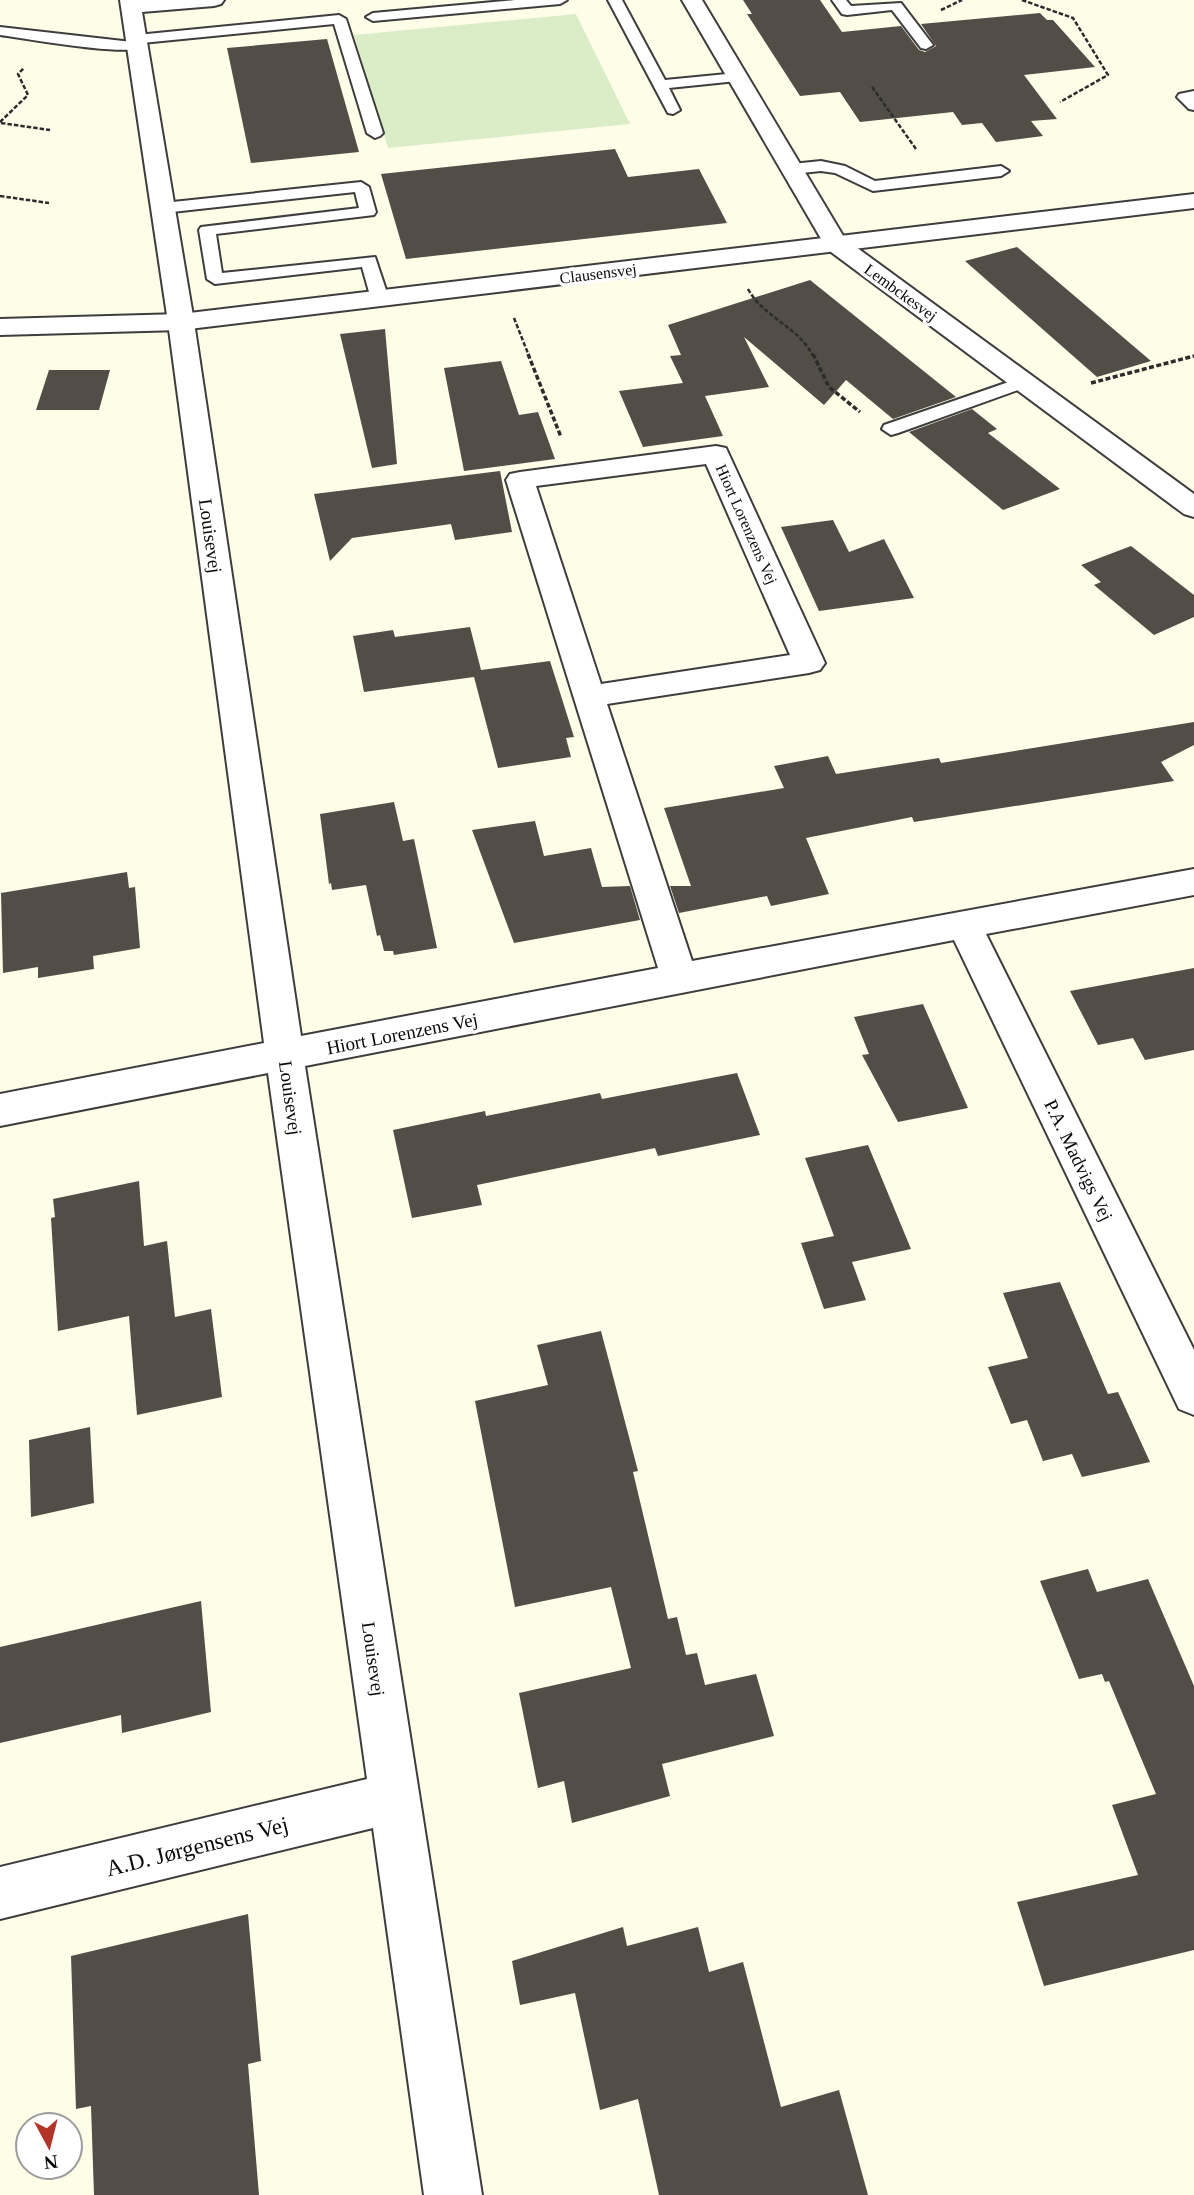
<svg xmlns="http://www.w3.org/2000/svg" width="1194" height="2195" font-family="Georgia,serif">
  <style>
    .pitch { fill: #dbedc6 }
    .building { fill: #524d47 }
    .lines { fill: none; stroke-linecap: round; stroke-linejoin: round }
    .service-casing { stroke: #3d3d3d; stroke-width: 4 }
    .minor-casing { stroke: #3d3d3d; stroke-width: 4 }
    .tertiary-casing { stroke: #3d3d3d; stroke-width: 4 }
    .path-far1 { stroke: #2c2c2c; stroke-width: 2.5; stroke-dasharray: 4.5 2; stroke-linecap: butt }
    .path { stroke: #2c2c2c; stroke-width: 3.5; stroke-dasharray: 5 2.5; stroke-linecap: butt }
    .service { fill: #fff; fill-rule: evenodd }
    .minor { fill: #fff; fill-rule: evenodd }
    .tertiary { fill: #fff; fill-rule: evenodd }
    .labels { text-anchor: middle; stroke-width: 7; stroke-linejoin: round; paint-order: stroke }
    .far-street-label { font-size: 16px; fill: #0a0a0a; stroke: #fff }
    .street-label { font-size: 19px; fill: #0a0a0a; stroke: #fff }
    .near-street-label { font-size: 23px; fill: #0a0a0a; stroke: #fff }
  </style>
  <rect width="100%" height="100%" fill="#fefde8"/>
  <path class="pitch" d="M576,14l54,110 -242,24 -34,-113z"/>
  <path class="building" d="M743,0h77l22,32 59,-6 18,24 6,2 11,-6 -15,-22 119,-11 7,7h6l42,47 -71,8 33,44 -26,2 12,15 -47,6 -14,-19 -20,2 -9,-13 -93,10 -20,-30 -40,4 -53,-82h5z
    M327,39l32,113 -108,11 -24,-115z
    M615,149l13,28 71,-8 28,54 -321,36 -25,-85z
    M1017,247l134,114 -54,16 -132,-116z
    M810,280l146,117 -63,22 -47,-39 -22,25 -80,-68 25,50 -64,9 18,40 -80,11 -24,-56 64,-8 -13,-27 11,-1 -13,-30z
    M385,329l12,135 -25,4 -32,-134z
    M501,361l18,54 19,-3 17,47 -91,12 -20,-103z
    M49,370h61l-11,40h-63z
    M972,409l25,20 -9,4 72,56 -57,21 -94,-78z
    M500,471l12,61 -57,8 -4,-16 -99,14 -22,23 -16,-67z
    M833,520l16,32 35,-13 30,59 -95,13 -38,-84z
    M1131,546l63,49v22l-40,18 -60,-50 7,-3 -20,-17z
    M470,627l11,43 69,-9 24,76 -8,1 5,19 -73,11 -24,-91 -110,15 -11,-56 40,-6 2,7z
    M1194,722v23l-33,17 13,19 -260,41 -2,-5 -106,21 23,56 -58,12 -4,-10 -88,17 -9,-27h21l-27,-78 120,-20 -10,-22 54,-10 8,18 103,-16 2,5z
    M394,802l9,39 11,-2 23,109 -43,7 -1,-4h-9l-4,-16 -3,1 -11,-51 -34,5 -1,-7 -2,1 -9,-70z
    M535,821l9,35 47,-8 11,39 28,-1 10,34 -126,23 -42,-113z
    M127,872l2,16 6,-1 5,61 -47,8 1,13 -56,9v-11l-35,6 -2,-80z
    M1194,968v82l-49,10 -12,-22 -35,7 -28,-54z
    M923,1004l45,104 -70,14 -36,-67 7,-1 -15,-37z
    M737,1073l23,62 -102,21 -3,-8 -178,37 5,20 -70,13 -19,-88 92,-19 1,5 114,-23 2,6z
    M868,1145l43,104 -59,13 14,38 -42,9 -23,-66 33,-7 -29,-78z
    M139,1181l5,65 23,-5 8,76 36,-8 11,88 -85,18 -8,-99 -71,15 -7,-113 4,-1 -2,-18z
    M1060,1282l48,112 10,-2 32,70 -68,15 -10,-23 -29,7 -16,-41 -16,4 -23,-57 40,-9 -25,-65z
    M601,1331l37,140 -5,1 35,147 9,-2 9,38 11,-2 8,32 51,-11 18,62 -112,28 8,32 -98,27 -8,-42 -26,7 -19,-95 112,-25 -20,-81 -96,20 -40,-206 73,-16 -11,-40z
    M90,1427l4,76 -63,14 -2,-77z
    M1088,1569l9,23 51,-13 46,107v264l-150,36 -27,-84 121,-27 -26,-70 44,-11 -47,-113 -4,1 -3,-8 -23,5 -39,-98z
    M201,1601l10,111 -89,21 -1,-18 -121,28v-96z
    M248,1914l13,147 -13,3 11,131h-165l-3,-89 -15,3 -5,-153z
    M623,1927l4,19 71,-19 11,45 34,-10 38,145 58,-17 29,105h-209l-21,-96 -38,11 -25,-117 -55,12 -8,-44z"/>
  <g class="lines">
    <g class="service-casing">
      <path id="service" d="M515,0h52l-7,4 -187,17 -7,-4 7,-4z
        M608,0h14l43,80 72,-7 7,4 -7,4 -68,7 11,22 -7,4 -5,-1z
        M832,0h14l5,6 50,-3 32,42 -7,4 -5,-1 -29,-38 -45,5 -5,-1z
        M339,15l7,4 37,114 -3,3 -5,2 -8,-5 -33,-109 -192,19 3,3c-13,12 -122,-8 -145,-11v-8l132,15v-6l5,-1z
        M1194,91v19l-5,-1 -12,-12 2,-3z
        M821,161l24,5 30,15 126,-15 8,5 -8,5 -128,15 -38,-18 -14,-2 -29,3 -8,-5 8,-5z
        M361,182l8,5 7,25 -2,3 -158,19 6,39 153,-16 14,42 -9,5 -9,-5 -9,-32 -147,17 -8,-5 -8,-49 2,-3 158,-19 -4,-16 -192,21 -8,-5 8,-5z
        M1023,377l6,1 3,4 -3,4 -131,47 -7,2 -9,-6 2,-4z"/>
    </g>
    <g class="minor-casing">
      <path id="minor" d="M120,0h104l-3,4 -7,2 -72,6 52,310 107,714 357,-68 -152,-488 4,-6 10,-2 196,-26 10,2 99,215 -5,7 -11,3 -202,31 85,257 502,-92v26l-208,39 208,416v65l-15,-6 -225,-469 -649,126 177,1129h-58l-51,-367 -373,91v-52l367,-88 -99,-706 -268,53v-32l264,-51 -96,-721zM706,464l84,191 -189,29 -65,-198z
        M682,0h20l143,239 349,255v23l-10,-3 -357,-265z"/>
    </g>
    <g class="tertiary-casing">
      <path id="tertiary" d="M1194,194v14l-1013,122 -181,5v-16l181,-5z"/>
    </g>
    <path class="path-far1" d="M1022,0l51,18 35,57 -48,27
      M941,10l21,-10
      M872,87l44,62
      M0,122l28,-27 -10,-21 6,-6
      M1,123l49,7
      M0,196l49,7
      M748,289c15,28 51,38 65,67
      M514,318l15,38"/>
    <path class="path" d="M528,354l33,83
      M813,354l16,33 31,25
      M1091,383l103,-27"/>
    <use href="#service" class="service"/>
    <use href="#minor" class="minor"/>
    <use href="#tertiary" class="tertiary"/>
  </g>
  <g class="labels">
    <g class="far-street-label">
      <text transform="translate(598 273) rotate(-7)" y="6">Clausensvej</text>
      <text transform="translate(901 292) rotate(36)" y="6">Lembckesvej</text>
      <text transform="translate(747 524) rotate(66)" y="6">Hiort Lorenzens Vej</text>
    </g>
    <g class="street-label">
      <text transform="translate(211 536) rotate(82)" y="7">Louisevej</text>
      <text transform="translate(402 1033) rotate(-11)" y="7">Hiort Lorenzens Vej</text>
      <text transform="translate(291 1098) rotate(82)" y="7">Louisevej</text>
      <text transform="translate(1079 1160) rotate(64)" y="7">P.A. Madvigs Vej</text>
      <text transform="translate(374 1659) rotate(82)" y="7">Louisevej</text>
    </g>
    <g class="near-street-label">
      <text transform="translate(197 1846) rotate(-14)" y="8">A.D. Jørgensens Vej</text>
    </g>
  </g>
  <g transform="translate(49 2146) rotate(173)"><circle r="33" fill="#ffffff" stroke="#9d9d9d" stroke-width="2"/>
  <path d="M0-5L12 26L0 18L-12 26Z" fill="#b33429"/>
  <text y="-10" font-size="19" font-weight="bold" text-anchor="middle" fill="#0a0a0a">N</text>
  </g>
</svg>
